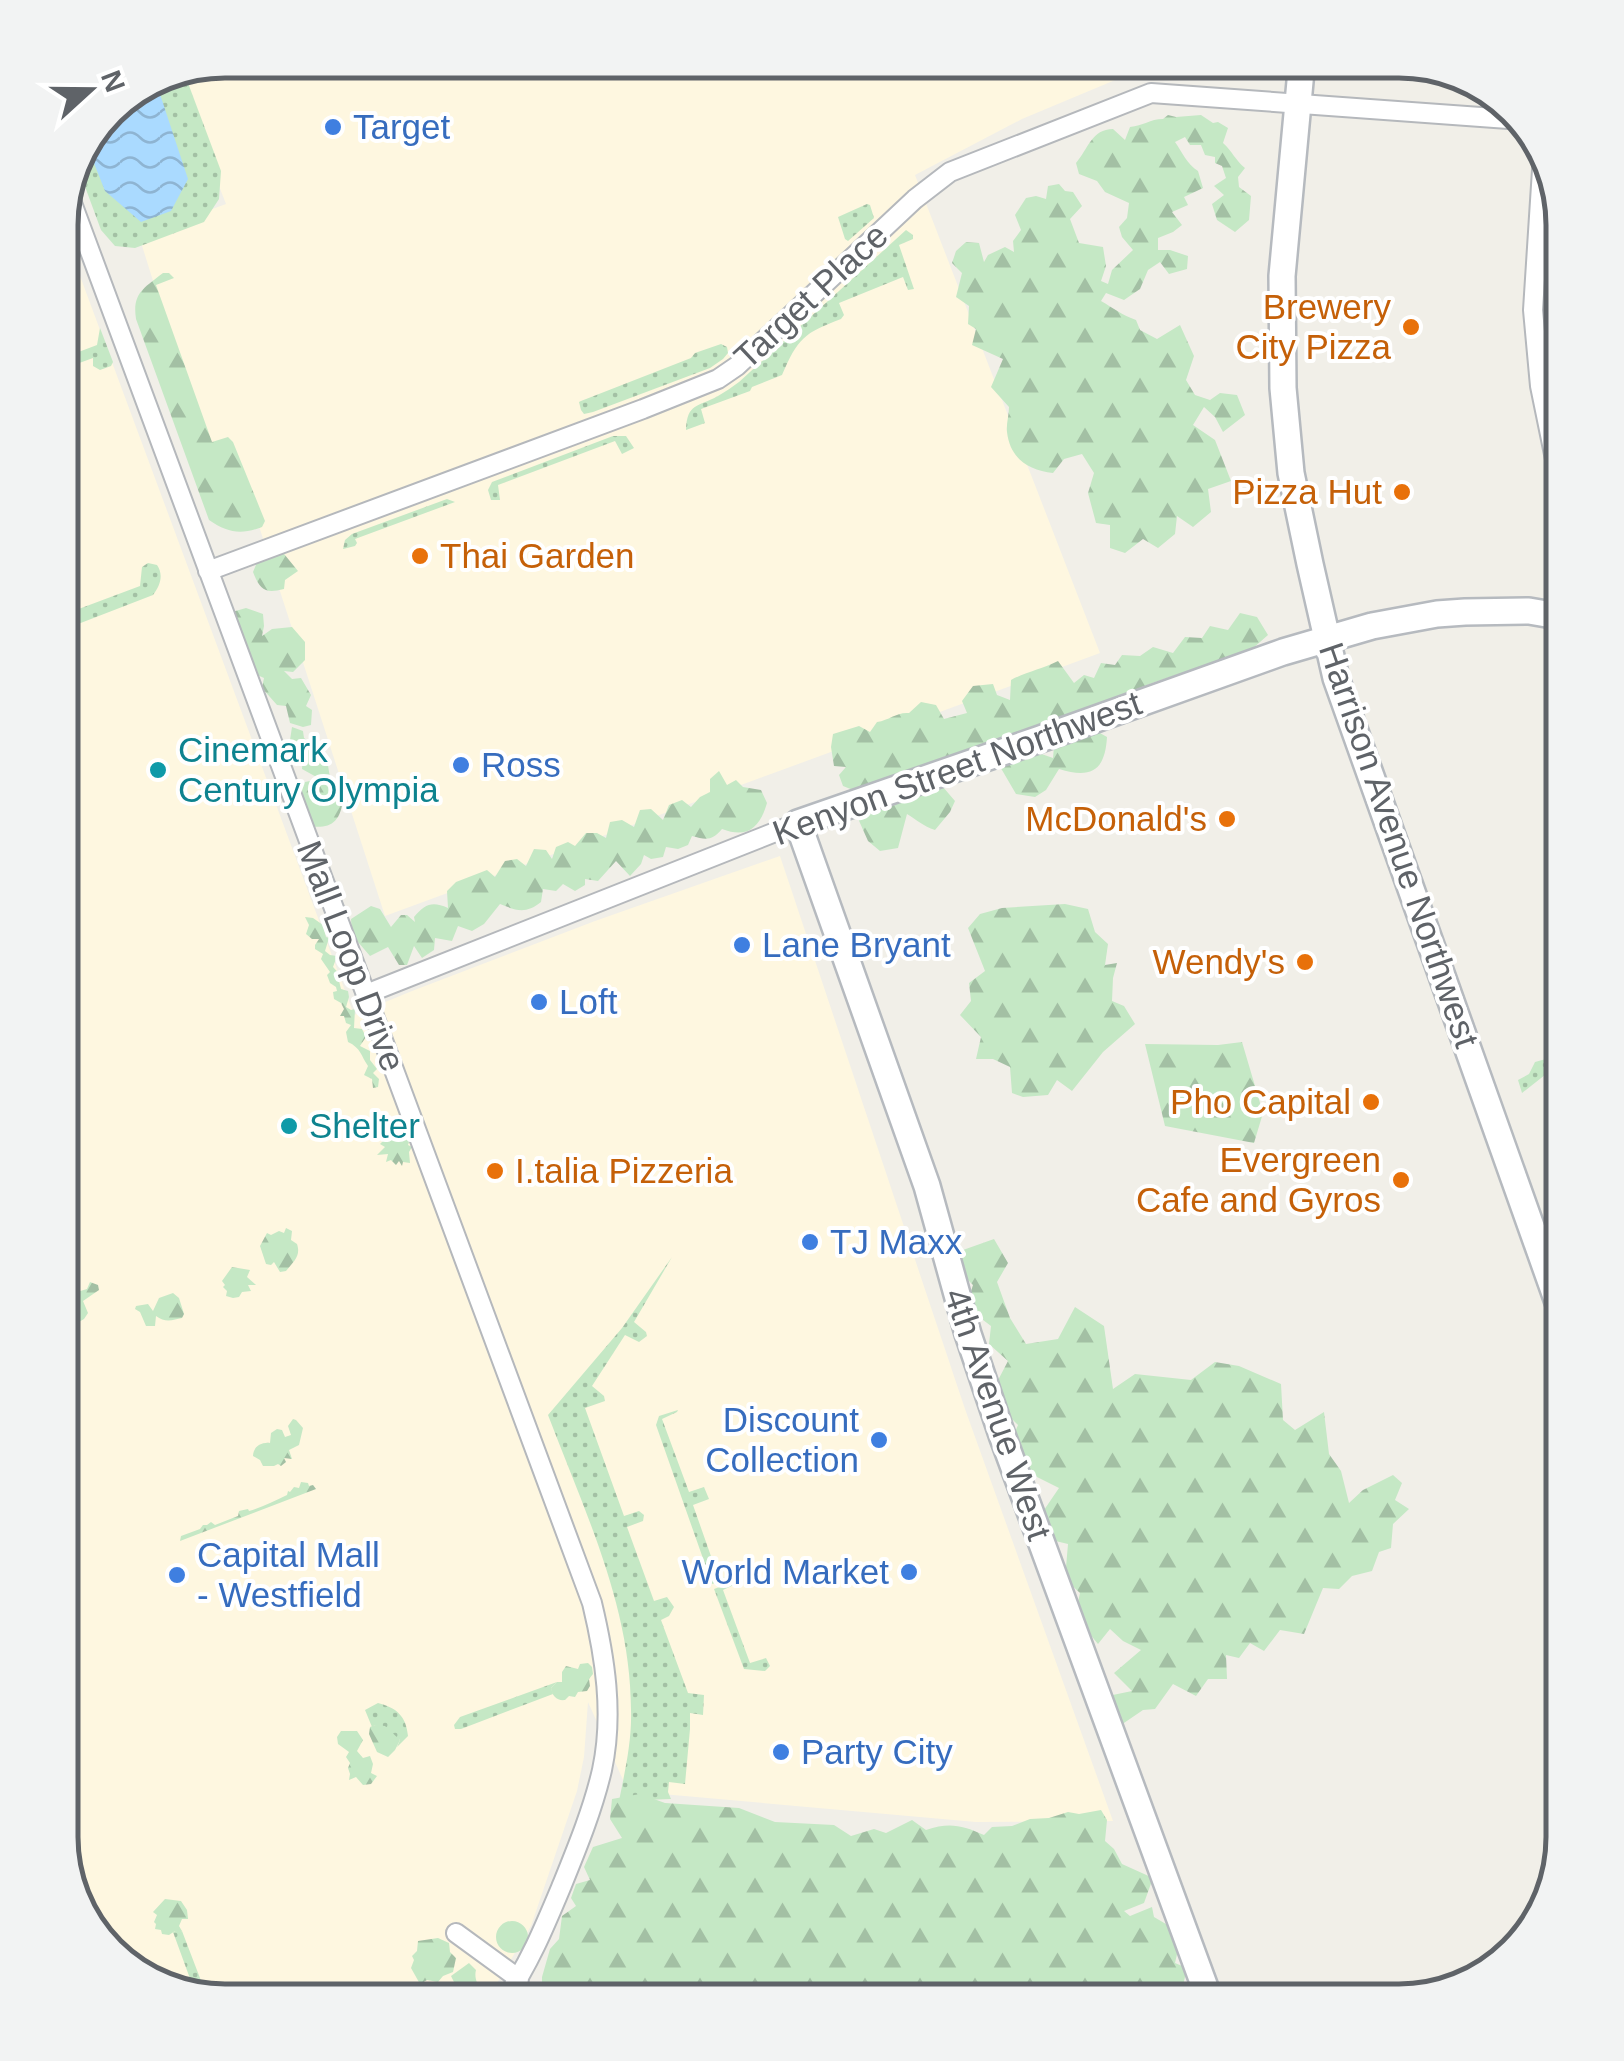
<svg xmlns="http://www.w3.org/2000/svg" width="1624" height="2061" font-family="Arial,sans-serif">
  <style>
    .commercial { fill: #fef7e0 }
    .grass { fill: url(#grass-dots) }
    .forest { fill: url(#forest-firs) }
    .water { fill: url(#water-waves) }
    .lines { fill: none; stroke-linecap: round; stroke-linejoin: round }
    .street-casing { stroke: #b5b8bc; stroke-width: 22 }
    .secondary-casing { stroke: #b6babf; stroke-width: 30 }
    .street { stroke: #fff; stroke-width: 18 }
    .secondary { stroke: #fff; stroke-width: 25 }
    .shop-dot { fill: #3f7fe0; stroke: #fff; stroke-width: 4 }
    .food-dot { fill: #e8710a; stroke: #fff; stroke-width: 4 }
    .culture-dot { fill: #0f9aa8; stroke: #fff; stroke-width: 4 }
    .labels { text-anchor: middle; stroke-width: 8; stroke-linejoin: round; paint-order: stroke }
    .shop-label { font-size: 35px; fill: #366cbe; stroke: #fff; text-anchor: start }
    .street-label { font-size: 35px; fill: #5f6368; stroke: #fff }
    .food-label { font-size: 35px; fill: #c56008; stroke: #fff; text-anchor: end }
    .culture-label { font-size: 35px; fill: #0d838f; stroke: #fff; text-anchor: start }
    .rim { fill: none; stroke: #5f6368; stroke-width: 5 }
  </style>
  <defs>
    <pattern id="grass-dots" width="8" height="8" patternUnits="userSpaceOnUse" patternTransform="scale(2.5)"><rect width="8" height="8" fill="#c5e8c5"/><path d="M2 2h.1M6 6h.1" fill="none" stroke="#a3c0a4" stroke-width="1.8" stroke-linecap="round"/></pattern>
    <pattern id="forest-firs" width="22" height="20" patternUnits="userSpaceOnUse" patternTransform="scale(2.5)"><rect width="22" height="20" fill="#c5e8c5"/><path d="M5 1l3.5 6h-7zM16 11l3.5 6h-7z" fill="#a3c0a4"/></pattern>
    <pattern id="water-waves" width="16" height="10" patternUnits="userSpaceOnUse" patternTransform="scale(2.5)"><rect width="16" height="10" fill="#aadaff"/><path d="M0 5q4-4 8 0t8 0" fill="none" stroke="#8eb4d2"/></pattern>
  </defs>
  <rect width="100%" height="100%" fill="#f1efe8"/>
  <path class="commercial" d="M224,60h939l-141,59 -107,56 185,478 -715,263 -128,-396 -53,-76 -65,-208 87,-32 -49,-126z
    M60,222l294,793 58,-24 183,-70 185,-65 185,553 148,412 -137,1 -348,-31 -40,-89 -4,55 -7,34 -46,135 -34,57 -16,18h-267l-71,-22 -56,-52 -27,-90z"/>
  <path class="grass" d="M185,75l36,96 -2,28 -15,23 -69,26 -20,-2 -14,-16 -21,-57 36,-72z
    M867,204l3,1 4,13 -26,23 -3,-2 -7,-22z
    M906,230l7,5v4l-14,6 15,44 -6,1 -5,-13 -64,26 5,12 -3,4c-37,14 -43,19 -59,56l-30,12 -2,4 -49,18 4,14 -19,7c1,-27 12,-23 32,-34 7,-4 14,-9 21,-14z
    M100,328l13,34 -2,4 -11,4 -7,-4v-8l-33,12v-11l37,-14z
    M721,344l6,3 1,6 -5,6 -13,9 -117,44 -9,2 -3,-4 -2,-8 2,-1 110,-43 4,-5z
    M613,436h13l8,12 -12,6 -7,-13 -117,44 2,15h-9l-3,-10 4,-8z
    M447,499l8,3 -100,37 2,4 -2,3 -12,3 2,-9 7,-6z
    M148,563l9,2c7,10 3,21 -4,30l-93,36v-15l80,-30 2,-19z
    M1564,1054v11l-14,6 -28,22 -4,-13 11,-6 6,-12z
    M672,1257l-38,65 12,10 1,4 -8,6 -14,-7 -33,51 12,10 1,5 -20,7 39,108 15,-5 5,4 -1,6 -16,6 27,74 13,-4 7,10 -5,9 -8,4 27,73 16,2 -1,20 -13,-2v16l-5,55 -16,-2 -1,10 3,7 -52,2c6,-30 13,-60 12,-91 0,-104 -47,-200 -83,-295l74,-87z
    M678,1410l-1,2 -15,7 27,73 15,-5 5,12 -16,6 26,74 17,-5 2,2 -26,8 -56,-159 3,-9z
    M739,1580l-1,3 -15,7 27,73 16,-5 4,8 -5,5 -21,-2 -30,-80z
    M557,1682l-6,6 2,6 -92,35h-6l-1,-4 6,-8z
    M378,1703c19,5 28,13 30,33l-11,11 3,-7 -25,-15 -3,2 -7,-17z
    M176,1931l4,2 2,-2 26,68 -12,-4 -23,-63z"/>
  <path class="forest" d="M1168,115l8,2 25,-2 12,8 5,-1 10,6 -5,15c9,8 13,18 22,25l-7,9 1,10 12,9 -2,24 -14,12 -18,-12 -5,-16 12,-9 -10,-9 12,-8 -4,-12 -7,-3v-6l-10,-2 -4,-10h-11l-5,-8 -10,5c7,10 12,22 23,29l5,17 -19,9 4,8 -16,7 10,13 -9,7 -15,6v12h12l18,6 -1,13 -18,5 -9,-12 -12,8 -8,19 -16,11 -18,-7 -5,8c12,7 21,14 35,19l4,10 17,9 23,-14 14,31 -8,24 9,15 15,5 10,-7 17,2 8,20 -22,17 -8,-15 -11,-10 -11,18 22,15 16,41 -23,8 3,23 -18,15 -16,-11 -2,18 -17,14 -15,-9 -18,14 -15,-5v-23l-14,-2 -8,-30 6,-20 -12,-19 -18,5 -11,14c-24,-3 -43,-14 -46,-41 -1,-7 2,-17 2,-25l-18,-20 12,-28 -31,-14 4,-16 -8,-5 1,-18 -13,-9 6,-24 -10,-10 4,-12 10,-9 13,1 5,19 4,-7 17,-8 9,5 -1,-11 8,-11 -6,-15 11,-17 10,-2 10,3 2,-13 11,-2 6,7 8,1 9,14 -12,13 9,24 24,4 3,19 -5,15 7,3 4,-14 21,-20 -11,-13 -3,-10 8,-9 2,-15 -24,-11 -8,-11 -18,-7 -3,-11c12,-14 16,-34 37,-34l12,11 5,-13c13,-1 20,-8 33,-8z
    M163,273h6l5,5 -18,7 56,157 16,-5 5,5 32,79 -3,6c-21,8 -34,6 -53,-7l-73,-201c-4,-26 8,-31 27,-46z
    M280,549l18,22 -13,9 -1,9c-19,5 -24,1 -31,-17l5,-12z
    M246,608l17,6 1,12 -2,10 10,-7 20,-2 13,15v18l-12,12 -9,-1 8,8 9,-1 10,17 -5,11 6,4 -1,15 -8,2 -13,-4 -4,-17 -9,-1 -15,-17 2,-10 -22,-10 -10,-56z
    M1240,613l17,4 11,18 -16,14 -17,10 -26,5 -54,18 -96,37 -25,14 -29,4 1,21 27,-7 20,7 1,-12 37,-18 16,9c-2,34 -16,42 -48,32l-13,21 -11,7 -19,-3 -28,-48 -25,6 -22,14 2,21 12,14 -5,11 -15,18c-12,-4 -18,-10 -28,-16l-9,34 -18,3 -12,-10 -12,-27 7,-20 -20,-8 -4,-11 7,-8 -12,-1 -3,-19 2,-13 26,-8 11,6 7,-10c13,-2 19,-10 32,-9l12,-11 15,3 8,14 23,-6 -5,-12 11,-15 20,-2 4,11 13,5 1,-20c15,-8 31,-11 47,-19l16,22 10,-8 10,3 7,-15 14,2 7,-10 18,1 13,-9 20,6 12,-16 17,1 8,-12 18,4z
    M292,727l11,4 1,7 22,15 4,25 -3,3 6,4 10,12c-2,32 -19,33 -46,27l2,-34 6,-8 15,-3 -18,-10 1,-15 -3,-6 -12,5z
    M719,771l8,14 9,-5 7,7 18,3 6,13c-7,24 -19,36 -45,26 -10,12 -16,11 -30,7l-4,9 -10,4 -12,-2 -3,10 -12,2 -7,-4 -3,9 -11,12 -14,-15 -18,20 -13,-2v6l-10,6 -12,-7 -7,7 -13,-2 -2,13c-15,12 -24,9 -41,2l-16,20 -12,7 -14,-5 -6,15 -17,-3 -1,12 -12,8 -8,-12 -7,19h-8l-11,-18 -18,9 -18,-21 -1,-16 20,-13 9,3 11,18 10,-12h6l8,7 -1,-5c11,-13 18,-16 34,-9l-1,-17 9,-9 31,-12 8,7 10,-16 12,-2 9,7 8,-17 12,1 6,9 4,-12 12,-5 7,4 11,-13h11l9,5 4,-16 12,-2 12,7 6,-17 11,-1 12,11 6,-15 13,-5 9,7 9,-10 10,-5v-13z
    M1065,904l23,5 7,23 13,12 -3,21 12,-2 -4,15 -1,23 12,5 11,18 -32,28 -31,39 -15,-11 -9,15 -25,2 -11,-4 -2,-26 -17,-8h-17l5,-22 -21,-22 11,-14 -2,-18 16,-12 -17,-43 12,-14 22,-6z
    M305,917l8,1 10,7 3,12 3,1 -4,13 5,4 7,1 -4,11 11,12 -5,2 2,8 7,2 1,6 -3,10 5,3 4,-1 -1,19 8,1 4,8 -6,9 10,5v9l7,9 -4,4 6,6 -1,8 -5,1 -1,-9 -8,-4 4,-9c-7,-10 -7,-18 -20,-24l-2,-10 5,-7 -5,-2 -2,-7h-4l4,-7 -3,-6 -7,-4 -1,-7 4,-1 -1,-4 -6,-4 -3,-8 3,-3 -9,-13 2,-5 -8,-5v-4l4,-6h-7l-6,-5 3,-9z
    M1242,1042l21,71 -9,30 -89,-17 -20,-82 73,1z
    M392,1135l6,6 4,-5 3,4 5,-1 -2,6 4,2 -3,5 1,11 -7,-1 -1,4 -3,-5 -3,4 -5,-5 -5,2 2,-8 -11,1 8,-8 -5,-3 8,-8z
    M286,1228l6,3 -1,9 6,4c4,12 -3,17 -11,27l-6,1 -6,-10 -3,3 -5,-1 -6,-18 7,-13 4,2 8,-4 5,2z
    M994,1239l14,24 -11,19 13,36 16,26 32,-5 17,-32 29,19 9,63 22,-15 56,6 24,-18 24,4 42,18 2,36 12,10 29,-18 5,42 12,17 8,32 14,-13 30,-15 9,8 -7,17 14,9 -16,15 -2,24 -12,4 -7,19 -20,5 -13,13 -16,-1 -19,46 -24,-4 -16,21 -14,-8 -11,15 -13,-3 1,24h-19l-12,17 -23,-12 -18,25 -12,1 -22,15 -13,-29 24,-5 -18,-18 27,-23 -18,-9 -13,-12 -12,15 -23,-28 5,-23 -15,-14 3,-35 -21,-5 -5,-26 17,-25 -36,-18 -11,-31 6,-14 -10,-10 -13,-29 13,-25 -19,-17 2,-18 -25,-19 7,-22 -13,-13 3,-22z
    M232,1267l18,3 -3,7 9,8h-8l3,6 -9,1 -3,5 -6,1 -7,-2 1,-5 -4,-4 2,-2 -3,-4z
    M90,1282l8,3 1,5 -16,11 5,12 -4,6 -12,7 -2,3 4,2 4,13 -3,1 -15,-35v-9h13l5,-3 -1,-6 10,-3z
    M173,1293l6,5 5,16 -2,4c-9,2 -17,5 -26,-2l-1,10h-9l-6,-14 -5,-3 1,-3 12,-2 5,7 6,-13z
    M293,1419l3,1 7,8 -4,17 -10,5 3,9 -8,-1 2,4 -5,4 -3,-2 -4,2h-11l-3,-6 -7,-4c0,-9 8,-14 17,-13l1,-10 6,-4 5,1 3,7 6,-2 -3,-9z
    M301,1482l7,1 1,3 4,-1 3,4 -136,52 1,-5 19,-7 3,-4h4l4,-3 4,3 23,-9 1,-5 9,-2 1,2c14,-4 25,-10 38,-16l1,-4 2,1 4,-5 5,1z
    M588,1663l4,4 1,7 -4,5 1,7 -3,5 -9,1 -3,5 -6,-1 -4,4c-8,1 -13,-4 -14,-12l6,-6h5v-10l4,-6 12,3 2,-5z
    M375,1725l10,1 15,14 -5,10 -7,7 -11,-5 -8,-18 1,-7z
    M341,1731h16l6,9 -6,11 6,7 7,-2 3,8 -2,9 6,3 -6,8 -8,1 -7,-8 -7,3 1,-6 -2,-6 2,-5 -4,-6 3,-5 -11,-8 -1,-7z
    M640,1794l25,9 74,5 36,14 59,3 17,11 23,-7 12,4 26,-13 14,10c23,-8 36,-5 58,5l8,-8 20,-1 18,-7 19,-1 19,-6 11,2 22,-4 6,10 -2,21 9,8 8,15 31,14 -9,25 -20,8 6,5 22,-9 2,10 17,10 9,14 -5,22 12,5 -5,22 -31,11 -28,-3 -2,3h-548l-2,-9 -7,-5 -10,14h-12v-24l8,-28 9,-10 3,-23 14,-10 -5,-8 5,-14 14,-4 -6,-13 9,-20 29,-9 -12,-19 2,-20z
    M165,1899l16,2 6,9 1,9h-6l-3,7 3,5 -2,3 -5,-3 -6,4 -7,-1 -1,-4 -6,-1 1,-5 -2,-2 3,-7 -4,-3z
    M496 1937a16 16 0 1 1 32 0a16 16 0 1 1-32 0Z
    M438,1938l11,5 1,9 6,6 -3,14 -10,4 -5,6 -11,-2 -7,4 -9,-16 3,-8 -2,-4 5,-5 1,-10z
    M469,1963l7,7c-2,7 1,16 7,20l-1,7 -5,4h-19l-3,-10 1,-5 -5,-10z"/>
  <path class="water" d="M157,85l31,94 -17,32 -30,11 -36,-31 -15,-38 26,-52z"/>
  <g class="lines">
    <g class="street-casing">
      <path id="street" d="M1543,154l-10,156 7,76 15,73 8,62 -8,93
        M69,195l523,1408c13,54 22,111 10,167 -9,39 -25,78 -40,115 -18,43 -32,77 -58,116
        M208,571l435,-162 75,-30 19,-13 178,-167 35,-27 201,-79 371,27
        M366,994l432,-171
        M456,1933l63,46"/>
    </g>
    <g class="secondary-casing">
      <path id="secondary" d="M1302,60l-20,216 1,112 8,85 19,91 26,114 228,641
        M1210,2001l-208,-566 -34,-101 -41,-148 -129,-363 242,-84 243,-87 89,-26 65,-12 28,-2 64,-1 35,6"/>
    </g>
    <use href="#street" class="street"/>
    <use href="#secondary" class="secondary"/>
  </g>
  <g class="shop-dot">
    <circle cx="333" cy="127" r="10"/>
    <circle cx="461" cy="765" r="10"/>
    <circle cx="742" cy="945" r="10"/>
    <circle cx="539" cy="1002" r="10"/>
    <circle cx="810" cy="1242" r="10"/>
    <circle cx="879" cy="1440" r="10"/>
    <circle cx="909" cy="1572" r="10"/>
    <circle cx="177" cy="1575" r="10"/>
    <circle cx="781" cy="1752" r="10"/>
  </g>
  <g class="food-dot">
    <circle cx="1411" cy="327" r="10"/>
    <circle cx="1402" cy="492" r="10"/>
    <circle cx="420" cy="556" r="10"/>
    <circle cx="1227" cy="819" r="10"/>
    <circle cx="1305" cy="962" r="10"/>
    <circle cx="1371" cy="1102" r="10"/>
    <circle cx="495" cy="1171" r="10"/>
    <circle cx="1401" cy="1180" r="10"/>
  </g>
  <g class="culture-dot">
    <circle cx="158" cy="770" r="10"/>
    <circle cx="289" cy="1126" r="10"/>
  </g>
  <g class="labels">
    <g class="shop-label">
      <text x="353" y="139">Target</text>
      <text x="481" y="777">Ross</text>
      <text x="762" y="957">Lane Bryant</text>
      <text x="559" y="1014">Loft</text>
      <text x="830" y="1254">TJ Maxx</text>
      <text x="859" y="1432" text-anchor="end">Discount<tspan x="859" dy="40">Collection</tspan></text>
      <text x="197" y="1567">Capital Mall<tspan x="197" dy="40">- Westfield</tspan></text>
      <text x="889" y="1584" text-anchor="end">World Market</text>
      <text x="801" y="1764">Party City</text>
    </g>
    <g class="street-label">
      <text transform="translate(811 296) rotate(-43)" y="12">Target Place</text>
      <text transform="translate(957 768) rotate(-20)" y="12">Kenyon Street Northwest</text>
      <text transform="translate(1399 845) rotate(71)" y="12">Harrison Avenue Northwest</text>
      <text transform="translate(351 956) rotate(69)" y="12">Mall Loop Drive</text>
      <text transform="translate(998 1414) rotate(71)" y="12">4th Avenue West</text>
    </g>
    <g class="food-label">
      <text x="1391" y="319">Brewery<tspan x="1391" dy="40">City Pizza</tspan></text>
      <text x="1382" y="504">Pizza Hut</text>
      <text x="440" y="568" text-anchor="start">Thai Garden</text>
      <text x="1207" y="831">McDonald's</text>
      <text x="1285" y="974">Wendy's</text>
      <text x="1351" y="1114">Pho Capital</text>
      <text x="1381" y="1172">Evergreen<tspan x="1381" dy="40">Cafe and Gyros</tspan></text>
      <text x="515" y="1183" text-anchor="start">I.talia Pizzeria</text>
    </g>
    <g class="culture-label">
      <text x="178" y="762">Cinemark<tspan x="178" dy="40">Century Olympia</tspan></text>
      <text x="309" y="1138">Shelter</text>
    </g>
  </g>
  <path d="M0 0H1624V2061H0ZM225 78H1399A147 147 0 0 1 1546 225V1837A147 147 0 0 1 1399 1984H225A147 147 0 0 1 78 1837V225A147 147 0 0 1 225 78Z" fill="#f2f3f3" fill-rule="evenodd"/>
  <path class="rim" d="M225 78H1399A147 147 0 0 1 1546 225V1837A147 147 0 0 1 1399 1984H225A147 147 0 0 1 78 1837V225A147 147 0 0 1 225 78Z"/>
  <g transform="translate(90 90) rotate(69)" stroke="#ffffff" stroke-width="8" paint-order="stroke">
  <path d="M0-8L18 38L0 25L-18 38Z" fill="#5f6368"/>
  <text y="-15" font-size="28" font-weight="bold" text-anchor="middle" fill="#5f6368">N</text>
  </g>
</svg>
